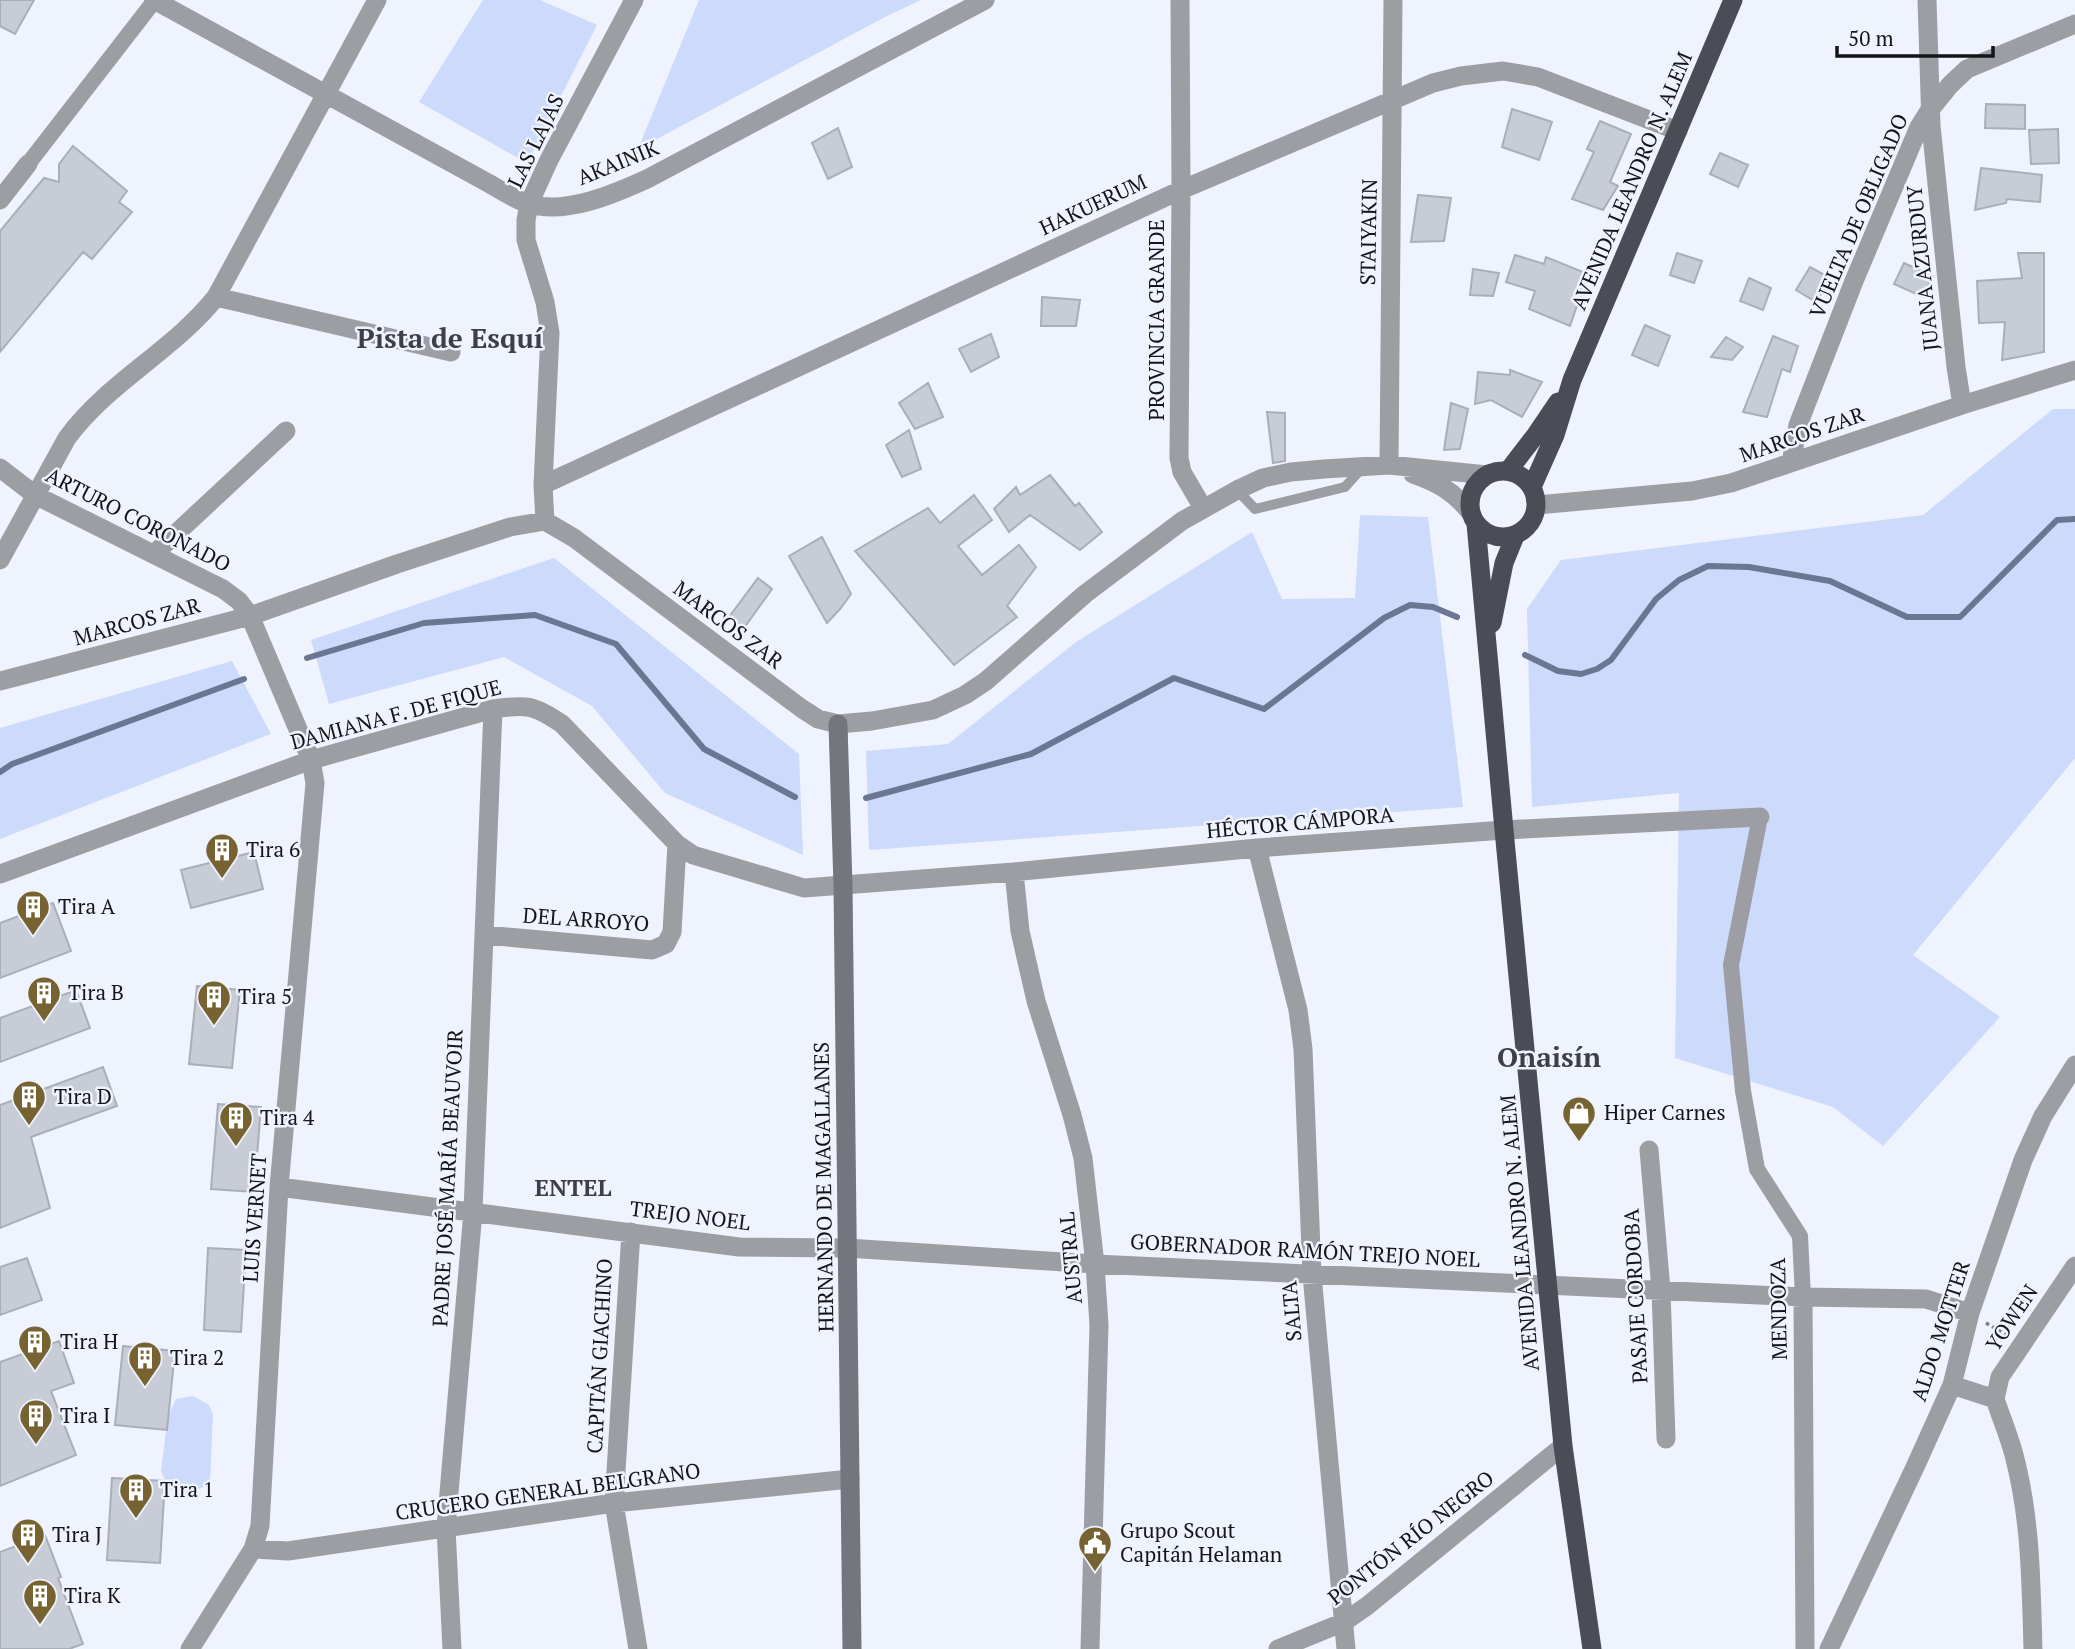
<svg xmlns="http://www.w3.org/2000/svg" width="2075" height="1649" font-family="'PT Serif',serif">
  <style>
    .green { fill: #ccdafb }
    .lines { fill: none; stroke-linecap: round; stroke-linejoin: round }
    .stream { stroke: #6a7692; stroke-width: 6 }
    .building { fill: #c7ccd7; stroke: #aaaeb9; stroke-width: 2 }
    .path { stroke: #7b7e85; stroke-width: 3.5; stroke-dasharray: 3.5 3.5; stroke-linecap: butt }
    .service { stroke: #9c9ea3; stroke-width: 10 }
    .pedestrian { stroke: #9c9ea3; stroke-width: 16 }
    .minor { stroke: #9c9ea3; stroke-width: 19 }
    .secondary { stroke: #73767c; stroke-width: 19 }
    .trunk { stroke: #4a4d56; stroke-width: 19 }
    .labels { text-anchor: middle; stroke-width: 5; stroke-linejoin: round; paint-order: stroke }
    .street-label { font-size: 21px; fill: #131518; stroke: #eef3fe }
    .poi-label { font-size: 21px; fill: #131518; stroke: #eef3fe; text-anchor: start }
    .quarter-label { font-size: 24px; font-weight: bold; fill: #3c3f48; stroke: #eef3fe }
    .district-label { font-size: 28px; font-weight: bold; fill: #3c3f48; stroke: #eef3fe }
  </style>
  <rect width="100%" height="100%" fill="#eef3fe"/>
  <path class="green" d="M483,0h57l57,25 -70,138 -108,-61z
    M699,0h222l-36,17 -247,132z
    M2053,409h22v349l-162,197 87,62 -117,129 -50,-39 -158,-49 4,-265 -147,14 -5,-198 34,-49 362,-45z
    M1360,515l68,2 35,290 -594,43 -3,-99 82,-7 128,-102 176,-110 30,67 73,-1z
    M554,558l245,196 4,101 -138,-62 -73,-87 -88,-49 -175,47 -18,-64z
    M232,661l39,73 -271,105v-111z
    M193,1396l16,9 4,9 -3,69 -22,12 -19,-6 -8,-18 7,-55 8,-17z"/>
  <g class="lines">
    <path class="stream" d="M1525,655l33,16 23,3 16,-5 14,-9 45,-61 23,-19 29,-14 41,1 81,14 77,36h53l97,-97 18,-1
      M307,658l117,-35 111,-8 81,29 88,105 91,48
      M0,772l12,-8 232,-85
      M866,798l165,-44 143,-76 90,31 120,-91 26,-13 23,2 24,10"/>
  </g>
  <path class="building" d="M0,0h34l-19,34 -15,-8z
    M1986,104l39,1v24l-40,-1z
    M1512,109l40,13 -13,38 -37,-13z
    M1600,121l31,13 -21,48 8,4 -15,24 -31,-11 22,-47 -7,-3z
    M838,128l14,39 -24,12 -16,-36z
    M2058,129l1,34 -28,1 -2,-34z
    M73,146l54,45 -8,11 13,10 -40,47 -9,-7 -83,100v-121l44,-53 15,4v-18z
    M1720,153l28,12 -10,22 -28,-13z
    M1981,168l61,7 -2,27 -33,-3 -1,4 -31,7z
    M1418,195l33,3 -7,43 -33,1z
    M1677,253l25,8 -8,22 -24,-8z
    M2018,253h26v99l-42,8 3,-38 -26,1 -2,-42 45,-3z
    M1515,255l29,9 2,-7 42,17 -18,52 -41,-17 6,-18 -29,-9z
    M1904,263l29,13 -10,21 -29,-13z
    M1810,267l20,11 -14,24 -20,-12z
    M1473,269l26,4 -6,23 -23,-1z
    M1749,278l22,10 -8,22 -23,-9z
    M1042,297l38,3 -4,26h-35z
    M1645,325l25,11 -12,30 -26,-11z
    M991,334l8,23 -28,15 -12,-23z
    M1773,336l25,10 -8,26 -8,-3 -15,48 -24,-5z
    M1726,337l17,10 -11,13 -21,-3z
    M1510,370l32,12 -20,35 -31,-17 -16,4 3,-32 32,3z
    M928,383l15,34 -28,12 -16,-26z
    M1451,403l17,6 -8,40 -16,1z
    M1267,412l18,1v48l-12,2z
    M909,430l12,39 -19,8 -16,-32z
    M1050,475l25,31 4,-3 23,29 -22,18 -50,-35 -21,17 -15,-23 22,-22 4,8z
    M974,495l18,25 -34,26 24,29 37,-30 17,22 -29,39 10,11 -63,48 -99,-114 73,-43 12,15z
    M822,537l29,57 -11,15 -13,14 -38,-67z
    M758,578l14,11 -28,39 -15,-11z
    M254,852l9,37 -72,19 -10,-38z
    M53,903l18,48 -71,27v-55z
    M197,986l43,4 -8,78 -43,-4z
    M76,990l14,38 -90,34v-44z
    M103,1067l14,39 -86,31 19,71 -50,20v-123z
    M218,1104l43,3 -7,85 -43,-3z
    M208,1248l38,2 -5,82 -37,-2z
    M27,1258l15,42 -42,15v-48z
    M59,1341l15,42 -23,8 25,64 -76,31v-124z
    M123,1346l52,5 -8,79 -52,-5z
    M112,1478l53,3 -5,82 -53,-3z
    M45,1535l16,42 -3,1 25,66 -14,5h-69v-97z"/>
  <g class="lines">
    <path class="path" d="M1986,1323l21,12"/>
    <path class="service" d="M1237,490l18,19 90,-22 17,-19"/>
    <path class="pedestrian" d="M28,164l127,-164
      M1760,817l-29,148 12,126 14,78 43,67 3,61"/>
    <path class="minor" d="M154,0l336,184c12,7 26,16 39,20 37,11 85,-10 118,-25l338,-179
      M1180,0l1,190 -2,268 3,14 21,36
      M1927,0l4,126 25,241 6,38
      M0,200l28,-36
      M216,297l235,55
      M1791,463l7,-38 56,-144 65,-154 10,-16 21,-26 17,-16 108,-45
      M1389,465l4,-465
      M0,468l35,27 188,94 16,12 11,15 61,144 4,23 -36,404 -19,339 -7,23 -63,100
      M1413,474c26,9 41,18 58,39
      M543,485l638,-295 252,-107 28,-7 42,-5 35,6 140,54
      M1537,505l155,-14 39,-8 231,-78 113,-35
      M545,521l-2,-36 7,-152 -5,-31 -19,-62v-20l3,-16 20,-44 85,-160
      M154,554l132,-123
      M0,560l67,-122c41,-56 106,-87 149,-141l161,-297
      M0,681l250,-65 147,-52 113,-37 35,-6 29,17 227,170 17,11 20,5 34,-3 61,-11 32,-15 21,-14 99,-87 97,-73 55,-31 26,-12 28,-6 33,-3 65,-4 98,10
      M1257,848l41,162 5,39 9,226 34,374
      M1014,872l6,59 16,70 36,114 11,43 12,106 4,61 -9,324
      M0,874l311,-114 182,-51c34,-5 41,-4 69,15l115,120 16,11 111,33 210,-16 243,-24 247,-18 256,-13
      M484,935l168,15 14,-6 6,-12 5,-88
      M1649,1150l12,140 5,149
      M279,1187l460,60 108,1 248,16 708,33 123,2 44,14
      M631,1232l-17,271 24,146
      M1803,1297l2,352
      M1952,1385l43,14c6,18 14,37 19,56 17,64 17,129 19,194
      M1995,1399l5,-22 75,-111
      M253,1549l35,2 326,-48 236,-24
      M452,1649l-6,-121 27,-317 20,-502
      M1278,1649l66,-27 23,-16 196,-160
      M1829,1649l87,-184 36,-80 18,-72 53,-153 20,-44 32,-51"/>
    <path class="secondary" d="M838,724l5,162 9,763"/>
    <path class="trunk" d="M1470 504a33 33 0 1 1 66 0a33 33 0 1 1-66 0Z
      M1508,471l27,-35 23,-34
      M1532,487l23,-52 17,-55 161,-380
      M1476,524l28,306 59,616 29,203
      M1492,623l12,-60 11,-27"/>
  </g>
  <defs>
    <g id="building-pin" transform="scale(1.75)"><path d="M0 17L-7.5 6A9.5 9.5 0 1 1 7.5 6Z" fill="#776231" stroke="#eef3fe"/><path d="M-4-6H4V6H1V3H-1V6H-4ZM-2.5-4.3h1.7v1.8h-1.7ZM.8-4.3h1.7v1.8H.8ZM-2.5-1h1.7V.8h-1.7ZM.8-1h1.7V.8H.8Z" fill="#fff"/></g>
    <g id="shop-pin" transform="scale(1.75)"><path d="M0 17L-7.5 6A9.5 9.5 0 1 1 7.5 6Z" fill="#776231" stroke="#eef3fe"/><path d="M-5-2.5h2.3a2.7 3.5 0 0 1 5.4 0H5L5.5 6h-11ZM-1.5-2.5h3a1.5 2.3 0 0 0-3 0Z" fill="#fff"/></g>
    <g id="civic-pin" transform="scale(1.75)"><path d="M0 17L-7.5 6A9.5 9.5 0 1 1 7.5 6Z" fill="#776231" stroke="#eef3fe"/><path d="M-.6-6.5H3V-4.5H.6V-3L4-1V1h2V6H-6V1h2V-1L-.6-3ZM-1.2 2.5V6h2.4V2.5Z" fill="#fff"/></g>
  </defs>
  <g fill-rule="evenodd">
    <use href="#building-pin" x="222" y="850"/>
    <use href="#building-pin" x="33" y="907"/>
    <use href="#building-pin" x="44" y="993"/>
    <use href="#building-pin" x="214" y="997"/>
    <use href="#building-pin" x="29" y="1097"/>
    <use href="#shop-pin" x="1579" y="1113"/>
    <use href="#building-pin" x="236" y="1118"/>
    <use href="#building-pin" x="35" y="1342"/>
    <use href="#building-pin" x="145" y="1358"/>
    <use href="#building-pin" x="36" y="1416"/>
    <use href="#building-pin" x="136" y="1490"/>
    <use href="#building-pin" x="28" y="1535"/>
    <use href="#civic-pin" x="1095" y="1543"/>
    <use href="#building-pin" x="40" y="1596"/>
  </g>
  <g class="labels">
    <g class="street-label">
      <text transform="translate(536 141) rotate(-64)" y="7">LAS LAJAS</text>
      <text transform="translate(618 163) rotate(-22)" y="7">AKAINIK</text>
      <text transform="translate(1632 181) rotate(-67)" y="7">AVENIDA LEANDRO N. ALEM</text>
      <text transform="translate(1093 205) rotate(-25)" y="7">HAKUERUM</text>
      <text transform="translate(1859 216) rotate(-67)" y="7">VUELTA DE OBLIGADO</text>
      <text transform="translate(1369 232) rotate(-89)" y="7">STAIYAKIN</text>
      <text transform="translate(1923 268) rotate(-96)" y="7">JUANA AZURDUY</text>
      <text transform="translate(1157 320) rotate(-90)" y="7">PROVINCIA GRANDE</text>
      <text transform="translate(1802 435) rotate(-19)" y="7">MARCOS ZAR</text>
      <text transform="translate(138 520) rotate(27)" y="7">ARTURO CORONADO</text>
      <text transform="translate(137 622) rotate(-15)" y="7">MARCOS ZAR</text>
      <text transform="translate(728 625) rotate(37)" y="7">MARCOS ZAR</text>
      <text transform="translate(396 715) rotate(-15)" y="7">DAMIANA F. DE FIQUE</text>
      <text transform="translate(1300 823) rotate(-5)" y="7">HÉCTOR CÁMPORA</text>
      <text transform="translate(586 920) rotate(4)" y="7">DEL ARROYO</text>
      <text transform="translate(448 1178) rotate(-87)" y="7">PADRE JOSÉ MARÍA BEAUVOIR</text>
      <text transform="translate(824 1187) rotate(-91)" y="7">HERNANDO DE MAGALLANES</text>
      <text transform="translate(690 1216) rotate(7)" y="7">TREJO NOEL</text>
      <text transform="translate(255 1218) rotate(-86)" y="7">LUIS VERNET</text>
      <text transform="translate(1520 1233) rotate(-95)" y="7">AVENIDA LEANDRO N. ALEM</text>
      <text transform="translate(1305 1251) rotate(3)" y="7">GOBERNADOR RAMÓN TREJO NOEL</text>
      <text transform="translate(1071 1258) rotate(-95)" y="7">AUSTRAL</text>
      <text transform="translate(1636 1296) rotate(-93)" y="7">PASAJE CORDOBA</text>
      <text transform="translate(1779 1309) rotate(-91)" y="7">MENDOZA</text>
      <text transform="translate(1292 1311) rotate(-95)" y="7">SALTA</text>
      <text transform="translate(2012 1318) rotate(-56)" y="7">YOWEN</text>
      <text transform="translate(1941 1331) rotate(-72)" y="7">ALDO MOTTER</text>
      <text transform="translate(600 1356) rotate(-87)" y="7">CAPITÁN GIACHINO</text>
      <text transform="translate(548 1492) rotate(-8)" y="7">CRUCERO GENERAL BELGRANO</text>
      <text transform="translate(1411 1538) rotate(-38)" y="7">PONTÓN RÍO NEGRO</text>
    </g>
    <g class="poi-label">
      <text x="246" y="857">Tira 6</text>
      <text x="58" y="914">Tira A</text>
      <text x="68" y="1000">Tira B</text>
      <text x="238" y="1004">Tira 5</text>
      <text x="54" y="1104">Tira D</text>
      <text x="1604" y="1120">Hiper Carnes</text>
      <text x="260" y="1125">Tira 4</text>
      <text x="60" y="1349">Tira H</text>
      <text x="170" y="1365">Tira 2</text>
      <text x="60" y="1423">Tira I</text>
      <text x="160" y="1497">Tira 1</text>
      <text x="1120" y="1538">Grupo Scout<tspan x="1120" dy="24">Capitán Helaman</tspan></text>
      <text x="52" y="1542">Tira J</text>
      <text x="64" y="1603">Tira K</text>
    </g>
    <g class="quarter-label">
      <text x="573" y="1196">ENTEL</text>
    </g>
    <g class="district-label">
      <text x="450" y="348">Pista de Esquí</text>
      <text x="1549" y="1067">Onaisín</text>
    </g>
  </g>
  <path d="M1837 46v10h156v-10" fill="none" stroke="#131518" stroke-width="3.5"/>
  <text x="1848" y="46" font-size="21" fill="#131518" stroke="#eef3fe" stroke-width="5" paint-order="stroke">50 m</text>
</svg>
